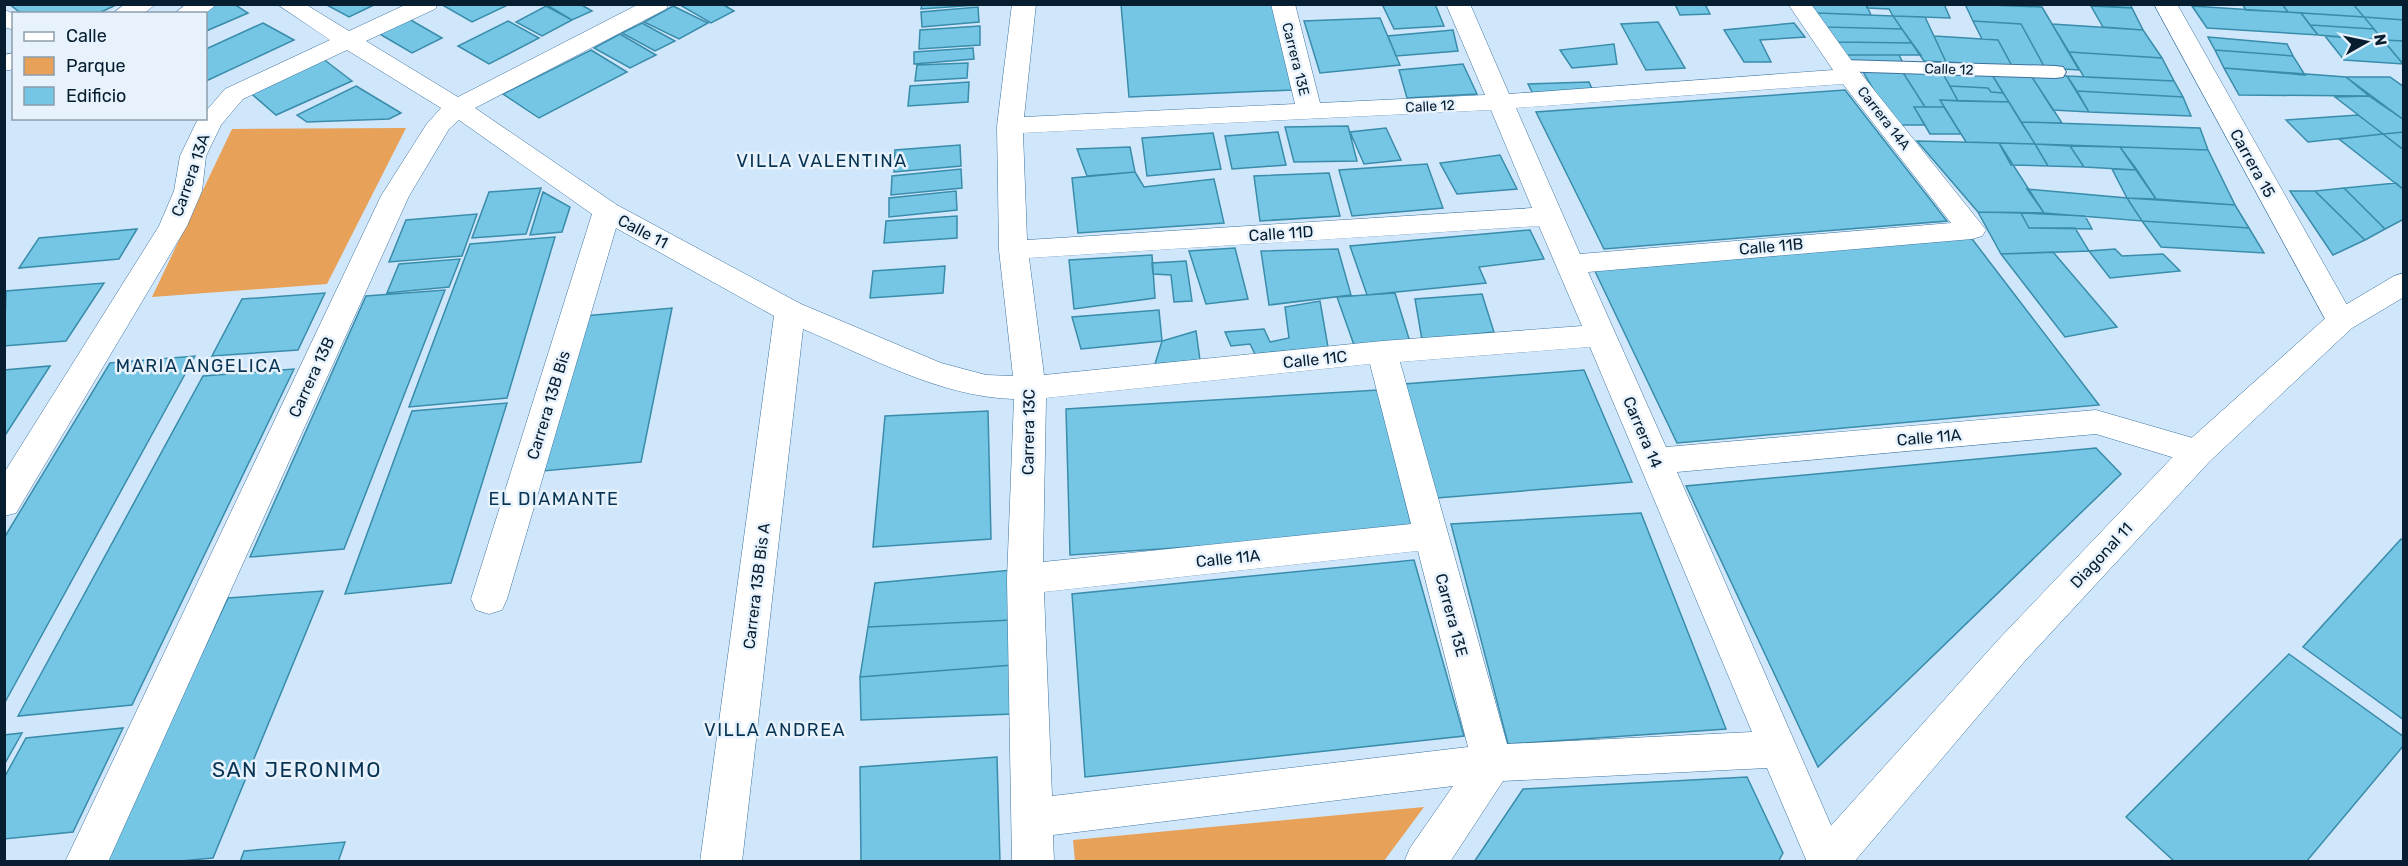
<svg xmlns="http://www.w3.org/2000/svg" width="2408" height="866" font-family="Rubik,sans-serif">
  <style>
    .green { fill: #e7a159 }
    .building { fill: #75c6e5; stroke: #398caa; stroke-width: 1.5 }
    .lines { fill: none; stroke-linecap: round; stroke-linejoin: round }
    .service-casing { stroke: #3c739f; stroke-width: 2 }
    .minor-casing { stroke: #3c739f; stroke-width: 1 }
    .tertiary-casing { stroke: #3c739f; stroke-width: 1 }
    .service { fill: #fff; fill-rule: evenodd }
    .minor { fill: #fff; fill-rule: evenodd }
    .tertiary { fill: #fff; fill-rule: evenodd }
    .labels { text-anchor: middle; stroke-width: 5; stroke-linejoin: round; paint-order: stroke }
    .far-street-label { font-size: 14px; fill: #071e30; stroke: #e7f2fc }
    .street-label { font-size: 16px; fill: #071e30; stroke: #e7f2fc }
    .neighbourhood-label { font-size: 18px; letter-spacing: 1.5px; fill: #083454; stroke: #e7f2fc }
    .near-neighbourhood-label { font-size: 21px; letter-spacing: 1.5px; fill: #083454; stroke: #e7f2fc }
  </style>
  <rect width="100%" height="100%" fill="#d0e6fb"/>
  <path class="green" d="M406,128l-79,156 -175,13 80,-168z
    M1424,807l-40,54h-309l-2,-21z"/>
  <path class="building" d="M9,4h109l-21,10h-75z
    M210,4h24l14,9 -42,18v-17z
    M325,4h51l-27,13z
    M447,4h63l-38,18 -28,-16z
    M545,4h35l12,7 -20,9z
    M722,4l12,7 -23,12 -31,-18z
    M922,4h55v1l-56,4z
    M1121,4h152l19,86 -163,7z
    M1382,4h53l9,22 -50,3z
    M1675,4h30l5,10 -30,1z
    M1810,4h56l5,11 -54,-2z
    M1866,4h78l6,14 -57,-2 -4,-7 -22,-1z
    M1965,4l77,3 37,63 -34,-2 -24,-44 -48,-3z
    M2130,4l2,4 -58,-4z
    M2242,4h40l6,8 -42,-2z
    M2282,4h71l11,13 -76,-5z
    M2353,4h51v16l-40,-3z
    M546,6l26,14 -30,16 -26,-14z
    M673,6l35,17 -29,16 -35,-17z
    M2091,6l41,2 11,22 -40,-3z
    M2192,6l109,7 17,22 -111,-7z
    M978,7l1,15 -57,5 -1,-15z
    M1817,13l76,3 9,13 -76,-2z
    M2301,13l63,4 10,12 -64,-4z
    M1893,16l32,1 21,45 -22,-1z
    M2364,17l40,3v21l-21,-1z
    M1380,18l20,47 -80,8 -16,-52z
    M409,19l33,19 -30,15 -34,-20z
    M508,21l31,17 -50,26 -31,-18z
    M1973,21l48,3 24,44 -33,-2 -14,-26 -16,-1z
    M1658,22l27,46 -39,2 -25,-46z
    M263,23l31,17 -88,41v-32z
    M642,23l33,18 -20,10 -33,-18z
    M1794,23l11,14 -45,3 11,22h-27l-20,-32z
    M2052,24l91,6 19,28 -93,-6z
    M2310,25l64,4 9,11 -65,-5z
    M980,26v19l-61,4 1,-19z
    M1826,27l76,2 10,14 -75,-1z
    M1453,30l5,21 -62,5 -8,-20z
    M620,34l36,21 -26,13 -36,-20z
    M1934,36l64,4 14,26 -66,-4z
    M2325,36l58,4 20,24 -59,-4z
    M2208,37l79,7 6,12 -78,-6z
    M2383,40l21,1v23h-1z
    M1837,42l75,1 9,12h-76z
    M1614,44l3,20 -45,4 -12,-18z
    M973,48l1,11 -60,5v-12z
    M591,50l36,22 -88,46 -36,-24z
    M2215,50l78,6 12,19 -81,-7z
    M2069,52l93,6 12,23 -90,-4z
    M1845,55h54l4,8h-54z
    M322,58l30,23 -76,34 -29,-25z
    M968,63l-1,15 -52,3 2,-16z
    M1463,64l14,30 -70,4 -8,-28z
    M2224,68l122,9 23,19 -130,-1z
    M1862,70l40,1 23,36h-11l11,18h-31z
    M1902,71l40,1 16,29 -18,-1 4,7h-19z
    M1942,72l49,1 12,20 -12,-1 -3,-4 -38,-2z
    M1991,73l39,1 32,49 -41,-1z
    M2030,74l37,2 22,36 -36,-2z
    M2067,76l107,5 9,16 -106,-6z
    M2346,77h44l14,10v33z
    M969,82l-1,20 -60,4 2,-20z
    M1589,82l5,11 -61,1 -5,-10z
    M356,86l45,27 -12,6 -82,3 -10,-7z
    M1950,86l38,2 3,4 12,1 6,9 -51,-1z
    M1845,90l102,131 -343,28 -68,-137z
    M2077,91l106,6 8,19 -102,-4z
    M2369,96l35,24v12l-21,2 -48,-37z
    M1940,100l69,2 26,42 -69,-2z
    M1914,107h30l17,27h-31z
    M2358,115l25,19 -75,8 -22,-22z
    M2021,122l179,6 8,22 -173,-6z
    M1348,126l9,35 -63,1 -9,-35z
    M1386,128l15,32 -37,4 -14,-32z
    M1278,132l8,33 -54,4 -7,-33z
    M2404,132v16h-3l-18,-14z
    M1213,133l8,36 -74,7 -5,-38z
    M2383,134l21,16v40l-65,-51z
    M1917,141l82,2 45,70 -66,-1z
    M1999,143l36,1 13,22 -37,-1z
    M2035,144l35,2 14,21 -36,-1z
    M960,145l1,21 -67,6 1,-22z
    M2070,146l50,1 17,23 -53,-3z
    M1130,147l5,25 -48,4 -10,-27z
    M2120,147l88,3 27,55 -79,-6z
    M1500,155l17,34 -60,5 -17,-31z
    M1427,164l16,44 -91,8 -13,-46z
    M961,169l1,19 -71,7 1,-19z
    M2112,169l25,1 19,29 -29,-1z
    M1135,172l9,15 70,-8 10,44 -146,10 -6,-55z
    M1329,173l11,43 -80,5 -6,-45z
    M2396,183l8,7v29l-19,10 -41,-41z
    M541,188l-15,46 -54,4 17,-46z
    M2344,188l41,41 -20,11 -50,-49z
    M2027,189l100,9 15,23 -98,-8z
    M956,191l1,19 -68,7v-19z
    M2290,191h25l50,49 -32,15z
    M543,192l27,15 -8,25 -32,3z
    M2127,198l108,7 14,23 -107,-7z
    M1978,212l43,1 8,15h46l14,23 -88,3z
    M2021,213l64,3 7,13 -63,-1z
    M477,214l-15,42 -73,6 17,-42z
    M957,216v22l-73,5 2,-22z
    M2142,221l107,7 15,25 -103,-6z
    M137,229l-18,30 -100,9 20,-30z
    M1530,230l14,29 -65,8 7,16 -119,12 -17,-49z
    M1969,235l130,170 -422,38 -85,-178z
    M555,237l-48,161 -98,9 61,-163z
    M1235,248l13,51 -42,5 -17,-53z
    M1338,249l13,46 -82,10 -8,-54z
    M2115,249l7,7 41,-2 17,17 -70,7 -21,-27z
    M2053,252l64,75 -52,10 -64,-83z
    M1152,255l3,43 -81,11 -5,-49z
    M460,259l-11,28 -62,6 12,-29z
    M1186,261l6,40 -18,1 -3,-27 -18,-1 -1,-11z
    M945,266l-2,27 -73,5 3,-27z
    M104,283l-38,58 -62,5 2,-55z
    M445,290l-101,259 -94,8 116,-261z
    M325,293l-27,57 -86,6 30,-57z
    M1395,293l15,49 -56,3 -17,-48z
    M1482,294l12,38 -72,8 -7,-41z
    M1320,301l8,46 -73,7 -5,-10 -19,2 -6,-14 39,-3 6,13 19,-4 -4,-31z
    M672,308l-31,154 -98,9 41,-155z
    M1159,310l3,31 -81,8 -9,-32z
    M1196,331l4,29 -45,4 7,-23z
    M195,356l-191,348v-166l106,-175z
    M50,366l-46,71v-67z
    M294,369l-162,336 -114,11 185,-340z
    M1584,370l48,112 -195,16 -33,-114z
    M1378,390l35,142 -343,23 -4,-146z
    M507,403l-56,180 -106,11 67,-183z
    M988,411l3,128 -118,8 12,-131z
    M2096,448l25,26 -303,293 -132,-281z
    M1641,513l85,216 -218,15 -57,-220z
    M2401,539l3,2v179l-101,-73z
    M1414,560l50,176 -379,41 -13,-183z
    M1012,570v50l-144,7 7,-44z
    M323,591l-110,267 -44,4h-66l125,-264z
    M1012,620l1,45 -153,12 8,-50z
    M2289,654l115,83v8l-98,117h-131l-49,-45z
    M1013,665l-1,49 -151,6 -1,-43z
    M123,728l-50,104 -69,7v-61l22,-40z
    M22,733l-18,32v-30z
    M997,757l3,105h-139l-1,-95z
    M1747,777l36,76 -5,9h-304l49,-73z
    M345,842l-7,20h-98l4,-11z"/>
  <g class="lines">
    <g class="service-casing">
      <path id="service" d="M1843,60l212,6 8,1 3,5 -3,5 -8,1 -220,-7 -3,-5 3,-5z"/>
    </g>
    <g class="minor-casing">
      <path id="minor" d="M125,4h31l-13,10h-31z
        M186,4h31l-12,10h-31z
        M277,4h28l44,27 58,-27h31l-3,5 -69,32 92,56 181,-93h30l-3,5 -191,99 142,97 184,99 140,59 45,12 27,1 -14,-126 -2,-124 15,-122h24l-12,113 271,-13 -24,-100h24l25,99 165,-8 -39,-91h24l39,90 324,-24 -45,-66h23l48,67 127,159 -4,6 -10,3 -384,33 78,175 430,-37 114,33 5,9 -5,9 -12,4 -102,-31 -419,38 170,390h-40l-40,-94 -264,13 -53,81h-46l6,-14 43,-62 -400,49 1,27h-42l-5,-283 7,-180c-74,-2 -144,-42 -211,-70l-61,533h-42l74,-546 -158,-88 -109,371 -5,11 -13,4 -13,-4 -5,-11 121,-385 -133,-94 -10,9 -40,67 -301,666h-43l316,-666 45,-71 15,-17 -94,-58 -104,49 -22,26 -15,31 -4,35 -15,35 -171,287 -12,3v-43l155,-247 15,-35 6,-35 16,-33 3,-5h7v-7l19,-22 105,-49zM1843,84l108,139 -371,31 -64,-146zM1491,110l41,98 -505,32 -4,-107zM1539,226l43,100 -200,15 -338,34 -15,-117zM1590,347l162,385 -245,12 -107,-382zM1370,364l41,160 -368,38 3,-164zM1418,551l50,196 -416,49 -8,-204z
        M2154,4h23l179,317 -4,7 -11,3 -11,-3z
        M4,10l11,4 -1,16 -10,-3z
        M14,53v16l-10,2v-16z"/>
    </g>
    <g class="tertiary-casing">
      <path id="tertiary" d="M2404,273v24l-52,31 -142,133 -186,201 -170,200h-49l6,-14 187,-208 188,-197 144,-129 64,-38z"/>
    </g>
    <use href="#service" class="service"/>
    <use href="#minor" class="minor"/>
    <use href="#tertiary" class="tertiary"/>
  </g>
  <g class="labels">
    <g class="far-street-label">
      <text transform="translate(1296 59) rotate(76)" y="5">Carrera 13E</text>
      <text transform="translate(1949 69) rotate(2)" y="5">Calle 12</text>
      <text transform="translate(1430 106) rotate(-3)" y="5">Calle 12</text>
      <text transform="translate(1884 118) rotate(52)" y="5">Carrera 14A</text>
    </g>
    <g class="street-label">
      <text transform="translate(2253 163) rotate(61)" y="6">Carrera 15</text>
      <text transform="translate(190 175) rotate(-71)" y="6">Carrera 13A</text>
      <text transform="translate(643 231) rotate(28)" y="6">Calle 11</text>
      <text transform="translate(1281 233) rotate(-4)" y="6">Calle 11D</text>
      <text transform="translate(1771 246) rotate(-5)" y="6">Calle 11B</text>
      <text transform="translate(1315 359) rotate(-6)" y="6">Calle 11C</text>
      <text transform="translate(311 377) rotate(-65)" y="6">Carrera 13B</text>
      <text transform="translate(548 405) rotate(-73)" y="6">Carrera 13B Bis</text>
      <text transform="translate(1028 432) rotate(-89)" y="6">Carrera 13C</text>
      <text transform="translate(1643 432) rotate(67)" y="6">Carrera 14</text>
      <text transform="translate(1929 437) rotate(-5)" y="6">Calle 11A</text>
      <text transform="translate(2101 555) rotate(-47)" y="6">Diagonal 11</text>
      <text transform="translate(1228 558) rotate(-6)" y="6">Calle 11A</text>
      <text transform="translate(756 586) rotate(-83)" y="6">Carrera 13B Bis A</text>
      <text transform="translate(1452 615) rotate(75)" y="6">Carrera 13E</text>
    </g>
    <g class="neighbourhood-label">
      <text x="822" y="167">VILLA VALENTINA</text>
      <text x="199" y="372">MARIA ANGELICA</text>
      <text x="554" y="505">EL DIAMANTE</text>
      <text x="775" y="736">VILLA ANDREA</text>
    </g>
    <g class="near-neighbourhood-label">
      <text x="297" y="777">SAN JERONIMO</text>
    </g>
  </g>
  <rect width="2408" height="866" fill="none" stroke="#071e30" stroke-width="12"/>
  <rect x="12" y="12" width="195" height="108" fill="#e7f2fc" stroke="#8d9daa" stroke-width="1.5"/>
  <rect x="24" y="32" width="30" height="9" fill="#ffffff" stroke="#8d9daa" stroke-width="1.5"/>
  <text x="66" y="42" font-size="18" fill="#071e30">Calle</text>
  <rect x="24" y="57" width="30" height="18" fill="#e7a159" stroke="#8d9daa" stroke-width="1.5"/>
  <text x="66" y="72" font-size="18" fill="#071e30">Parque</text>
  <rect x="24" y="87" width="30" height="18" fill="#75c6e5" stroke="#8d9daa" stroke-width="1.5"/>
  <text x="66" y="102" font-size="18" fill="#071e30">Edificio</text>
  <g transform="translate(2366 42) rotate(81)" stroke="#e7f2fc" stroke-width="4.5" paint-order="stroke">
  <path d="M0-4.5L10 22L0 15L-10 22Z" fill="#071e30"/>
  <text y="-9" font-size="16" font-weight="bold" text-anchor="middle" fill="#071e30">N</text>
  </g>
</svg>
